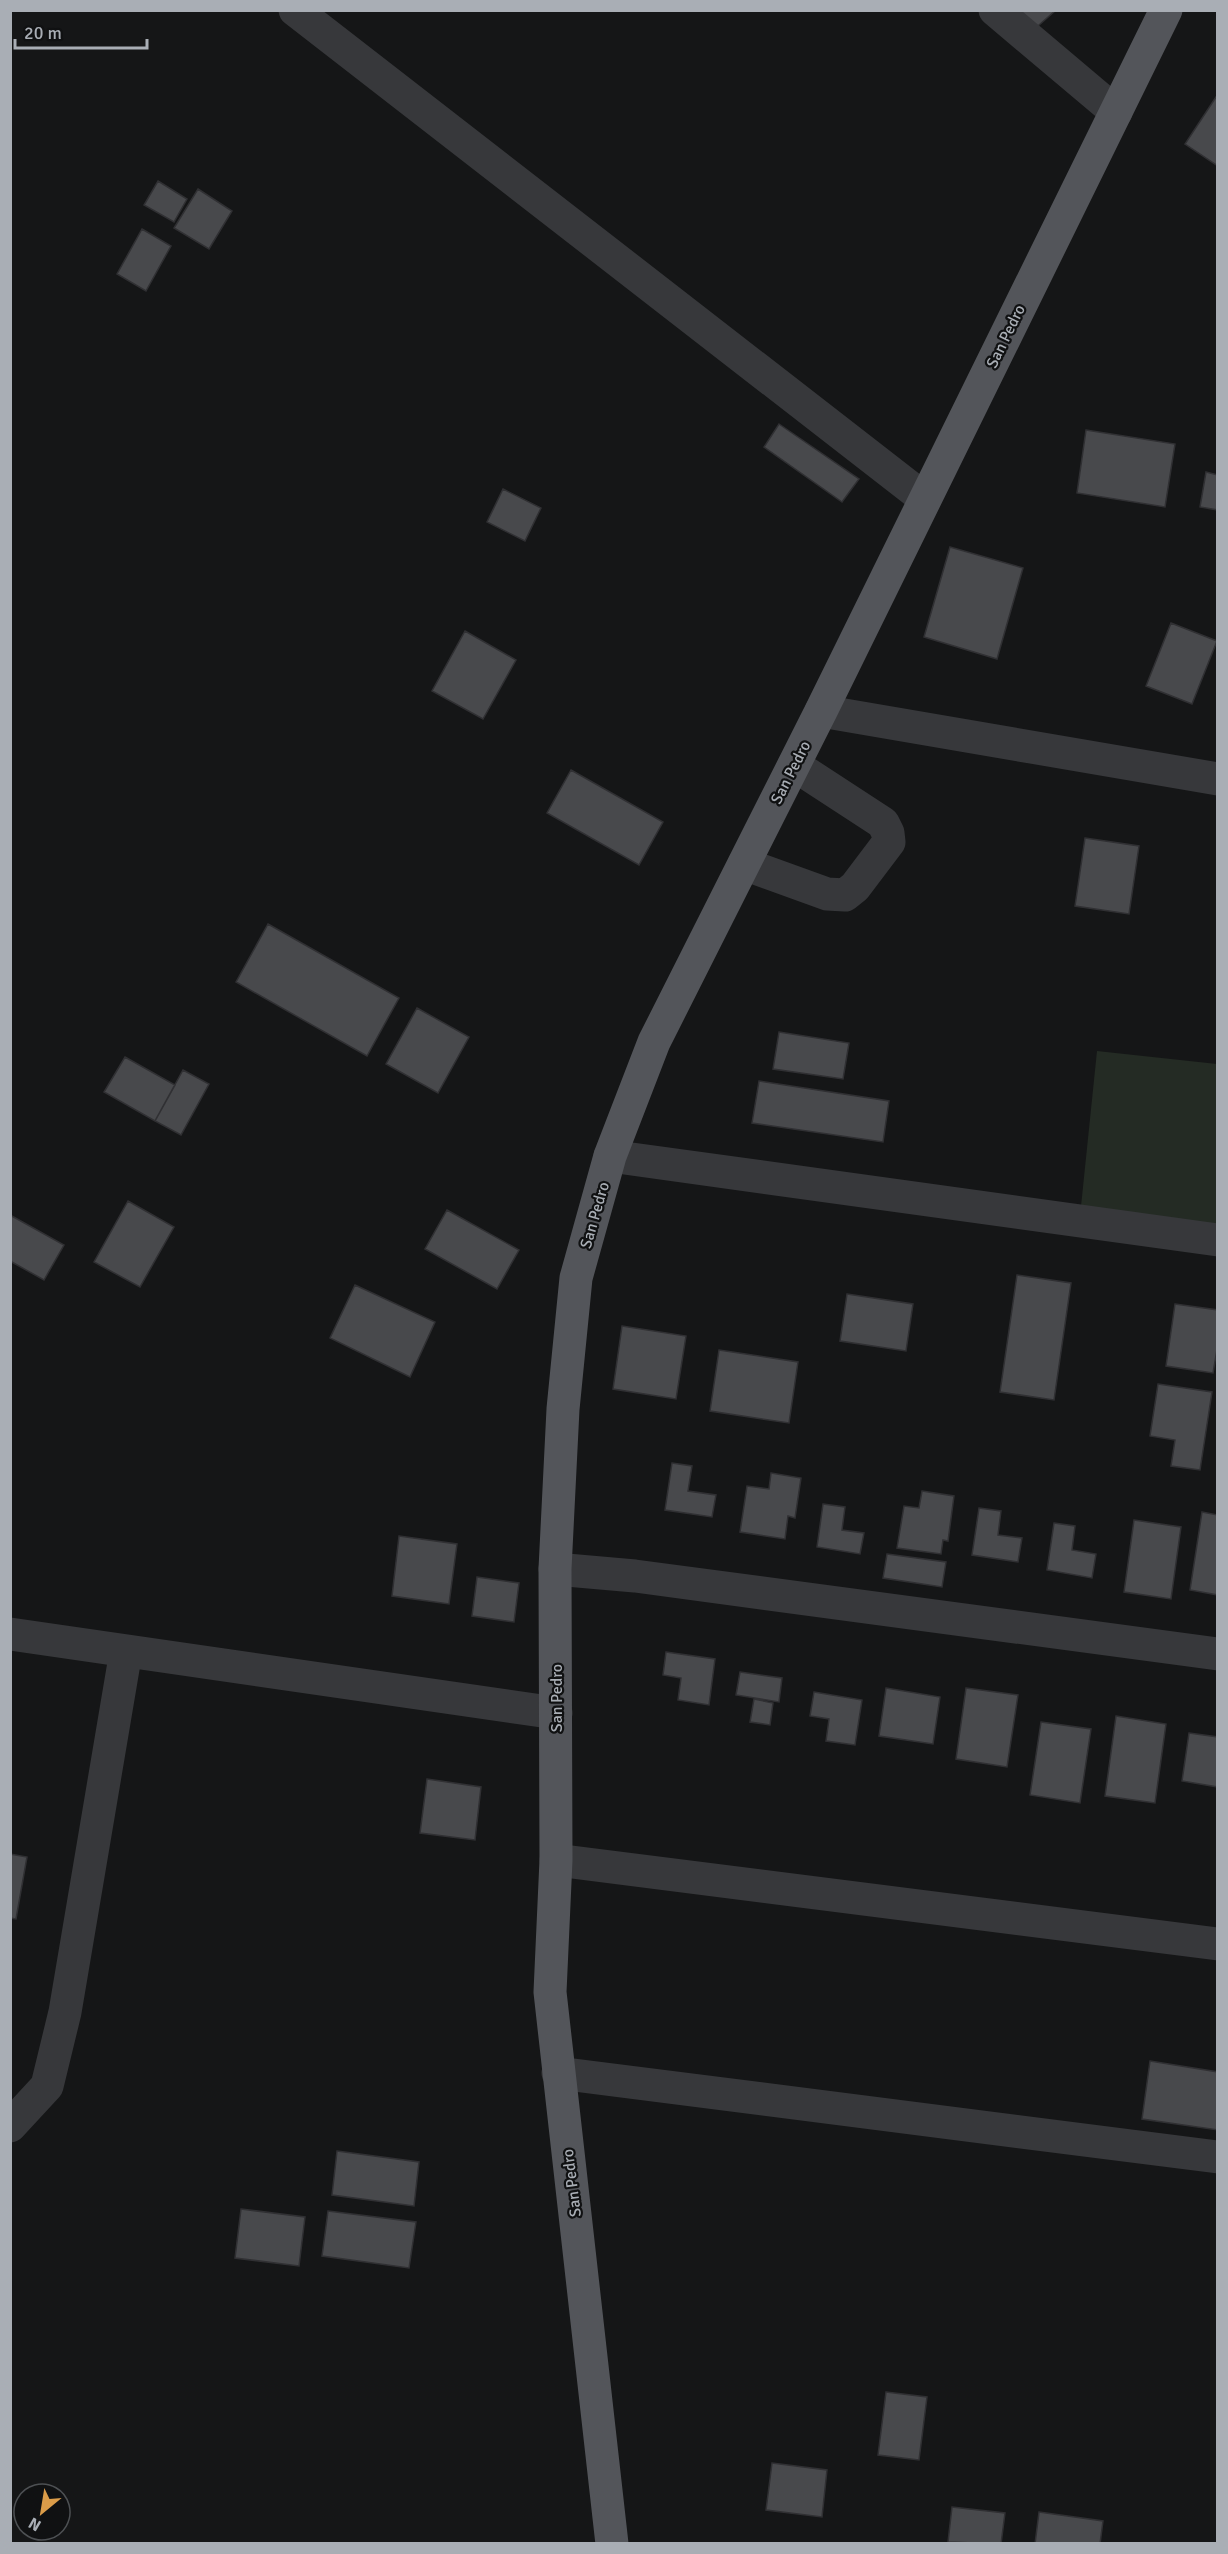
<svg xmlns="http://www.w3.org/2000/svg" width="1228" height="2554" font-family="Signika,sans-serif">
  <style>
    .green { fill: #242b24 }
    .building { fill: #48494c; stroke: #303033; stroke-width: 1.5 }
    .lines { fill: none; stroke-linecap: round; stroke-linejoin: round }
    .minor { stroke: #37383b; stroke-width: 33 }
    .major { stroke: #53555a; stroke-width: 33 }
    .labels { text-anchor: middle; stroke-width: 4.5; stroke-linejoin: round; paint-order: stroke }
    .street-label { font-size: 16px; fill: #a9aeb5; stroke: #101112 }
  </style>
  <rect width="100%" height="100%" fill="#151617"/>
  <path class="green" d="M1097,1051l120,13v167l-137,-15z"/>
  <path class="building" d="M1011,10h45l-26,23z
    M1216,97l2,1v68l-33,-22z
    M158,181l29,18 -13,23 -30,-17z
    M198,189l34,22 -23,38 -35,-21z
    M142,229l29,17 -25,45 -29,-17z
    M779,424l80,55 -17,23 -78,-55z
    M1086,430l89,14 -10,63 -88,-14z
    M1206,472l12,3v35l-18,-3z
    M503,489l38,19 -16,33 -38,-19z
    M950,547l73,21 -26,91 -73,-22z
    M1171,623l46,18 -25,63 -46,-18z
    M465,631l51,29 -33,59 -51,-28z
    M571,770l92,52 -24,43 -92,-52z
    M1085,838l54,8 -10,68 -54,-8z
    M268,924l131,74 -32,58 -131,-74z
    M417,1008l52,29 -31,56 -52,-29z
    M779,1032l70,11 -6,36 -70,-10z
    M125,1057l50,28 -20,36 -51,-29z
    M183,1070l26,14 -28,51 -26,-14z
    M759,1081l130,20 -6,41 -131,-19z
    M128,1201l46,26 -34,60 -46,-25z
    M447,1210l72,40 -22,39 -72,-40z
    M10,1215l54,30 -20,35 -34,-19z
    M1017,1275l54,8 -17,117 -54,-8z
    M355,1285l80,37 -25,55 -80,-39z
    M847,1294l66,10 -7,47 -66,-10z
    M1175,1304l43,6v34l-5,29 -47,-7z
    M622,1326l64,10 -10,63 -63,-10z
    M719,1350l79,12 -9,61 -79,-12z
    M1158,1384l54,8 -12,78 -29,-4 4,-26 -25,-4z
    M672,1463l20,3 -4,25 28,4 -4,22 -47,-7z
    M771,1473l30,5 -6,40 -7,-2 -3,23 -45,-7 7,-46 22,3z
    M922,1491l32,5 -6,45 -5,-1 -2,14 -44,-6 7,-42 15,2z
    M823,1504l22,3 -3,23 22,3 -4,21 -43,-7z
    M979,1508l22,3 -3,24 24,3 -4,24 -46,-7z
    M1202,1512l16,3v80l-28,-5z
    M1134,1520l47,7 -10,72 -47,-7z
    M1054,1523l21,3 -3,24 24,4 -4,24 -45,-8z
    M399,1536l58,8 -8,60 -57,-8z
    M887,1554l59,8 -4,25 -59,-9z
    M477,1577l42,6 -5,39 -42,-6z
    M666,1652l49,7 -6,46 -31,-5 3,-22 -18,-3z
    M740,1672l42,6 -3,24 -43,-7z
    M886,1688l54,9 -7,47 -54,-8z
    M966,1688l52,7 -11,72 -51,-8z
    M814,1692l48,8 -7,45 -29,-4 3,-22 -19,-3z
    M754,1699l19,4 -3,22 -20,-3z
    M1116,1716l50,8 -11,79 -50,-7z
    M1041,1722l50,7 -11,74 -50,-8z
    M1189,1733l29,4v50l-36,-6z
    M427,1779l54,8 -6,53 -55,-7z
    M10,1854l17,3 -11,62 -6,-1z
    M1150,2061l68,11v58l-76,-11z
    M337,2151l82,11 -5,44 -82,-11z
    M241,2209l64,8 -6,49 -64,-8z
    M328,2211l88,11 -7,46 -87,-12z
    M886,2392l41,5 -8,63 -41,-5z
    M772,2463l55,7 -5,47 -56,-7z
    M952,2507l53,6 -4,31 -53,-2z
    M1039,2512l64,9 -3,23h-65z"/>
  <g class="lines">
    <path class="minor" d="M295,10l630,489
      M995,10l121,102
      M821,711l397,68
      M744,864l83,30 18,1 10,-8 34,-45 -1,-9 -5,-10 -89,-58
      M610,1156l608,84
      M555,1569l80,7 583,78
      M10,1634l546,79
      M556,1860l662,84
      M558,2073l660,84
      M10,2126l37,-40 18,-74 61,-361"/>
    <path class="major" d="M612,2544l-62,-552 6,-132 -1,-291 8,-160 13,-131 34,-122 44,-114 167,-331 345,-701"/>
  </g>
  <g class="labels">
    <g class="street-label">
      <text transform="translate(1005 336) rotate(-64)" y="6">San Pedro</text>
      <text transform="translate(790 772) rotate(-63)" y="6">San Pedro</text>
      <text transform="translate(594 1215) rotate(-74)" y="6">San Pedro</text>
      <text transform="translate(556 1698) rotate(-90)" y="6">San Pedro</text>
      <text transform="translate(571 2183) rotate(-97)" y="6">San Pedro</text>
    </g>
  </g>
  <rect width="1228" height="2554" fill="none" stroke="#a9aeb5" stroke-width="24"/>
  <g transform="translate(42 2512) rotate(210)"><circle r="28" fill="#101112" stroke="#4d5053" stroke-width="1.5"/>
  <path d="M0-4.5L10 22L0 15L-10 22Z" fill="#db9c49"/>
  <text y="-9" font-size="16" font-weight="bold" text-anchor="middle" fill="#a9aeb5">N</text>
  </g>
  <path d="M15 39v9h132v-9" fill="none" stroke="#a9aeb5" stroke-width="3"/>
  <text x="24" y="39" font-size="18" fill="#a9aeb5" stroke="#101112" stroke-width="4.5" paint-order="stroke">20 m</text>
</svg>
